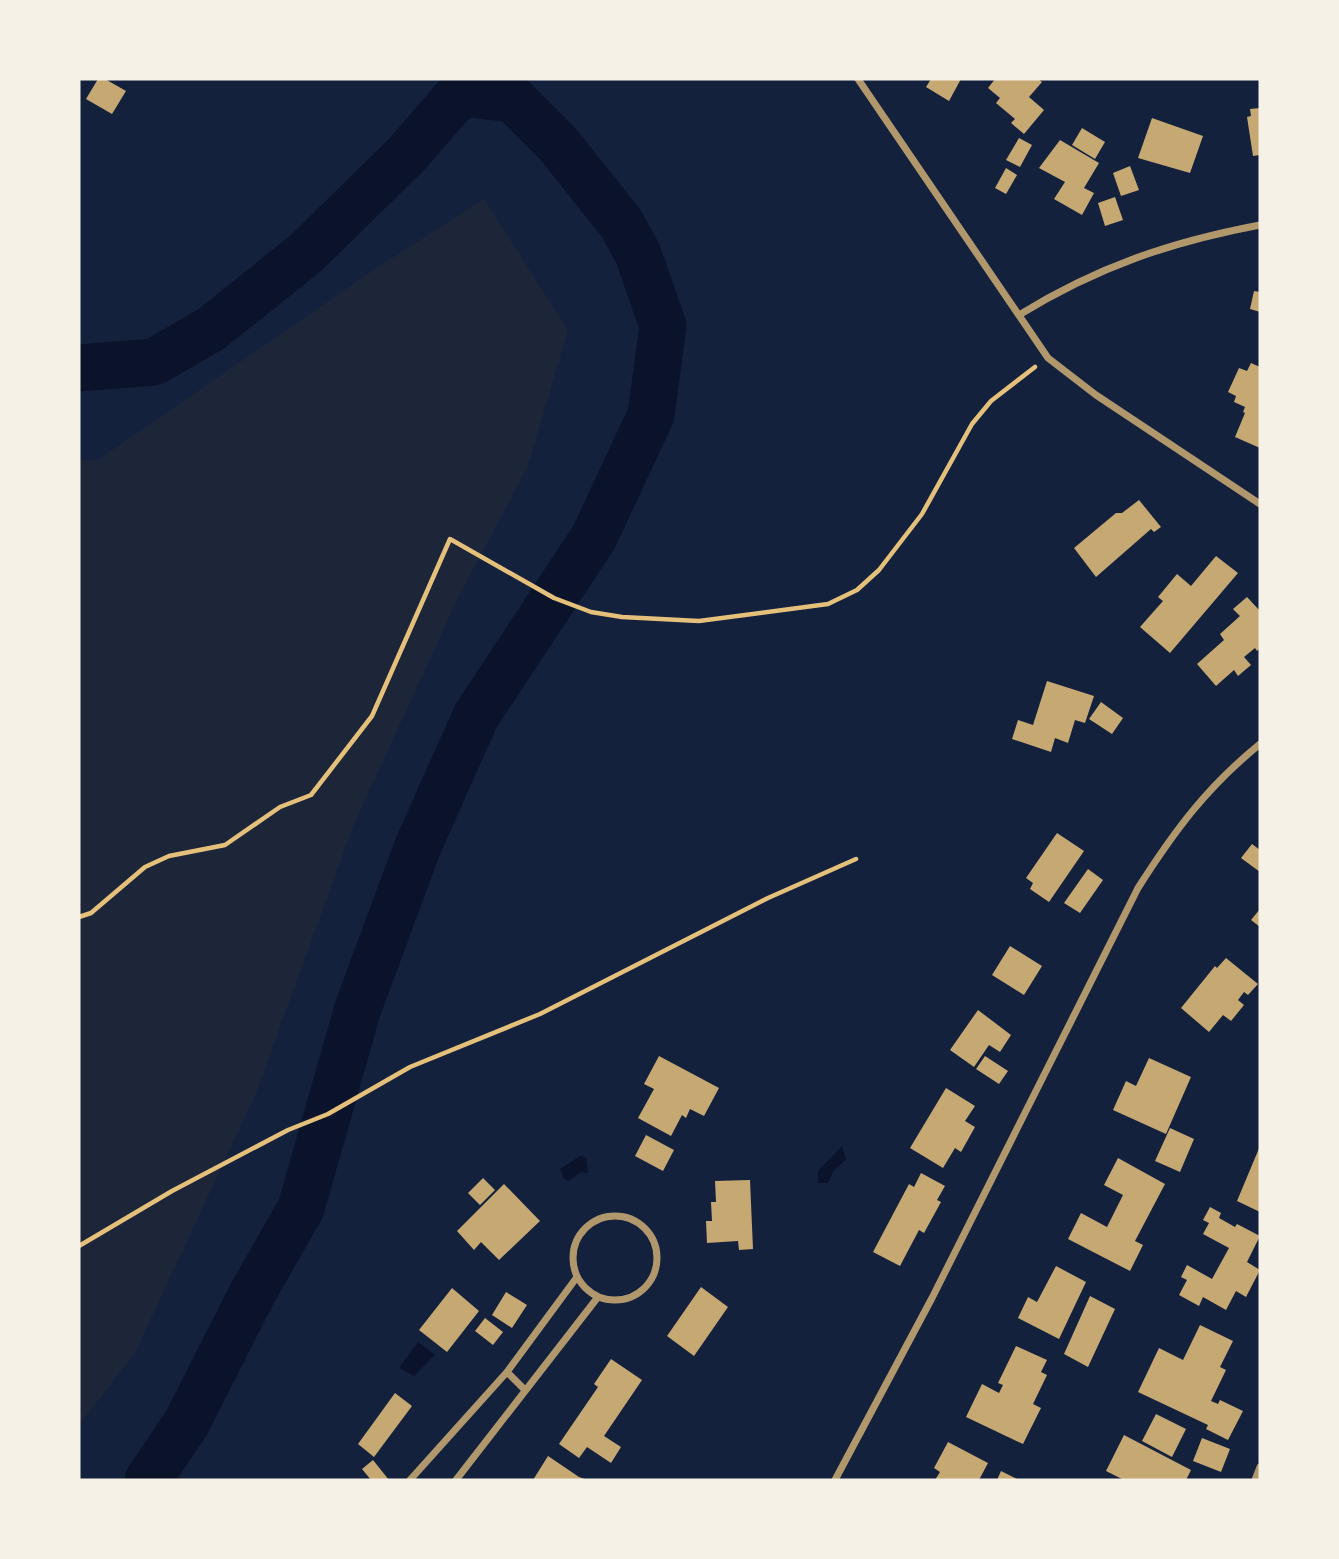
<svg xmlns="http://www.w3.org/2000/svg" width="1339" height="1559" font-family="Poppins,sans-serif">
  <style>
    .green { fill: #1d2539 }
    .water { fill: #0b132b }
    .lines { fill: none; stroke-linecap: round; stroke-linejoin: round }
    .river { stroke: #0b132b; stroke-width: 47 }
    .building { fill: #c6a872 }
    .path { stroke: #e5c07b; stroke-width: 4.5 }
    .minor { stroke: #b1986c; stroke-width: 7 }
  </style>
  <rect width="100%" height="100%" fill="#14213d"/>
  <path class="green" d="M484,199l84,131 -40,136 -70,132 -104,226 -98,269 -121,260 -56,72v-965h19l277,-191z"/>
  <path class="water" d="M842,1146l4,14 -12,10 -6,13h-10v-12z
    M580,1156l6,1 2,16 -7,-1 -12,9 -5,-2 -4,-10z
    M418,1342l17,13 -21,21 -15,-8z"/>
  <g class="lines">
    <path class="river" d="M79,368l75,-6 57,-33 95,-76 101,-99 53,-61 53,6 45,45 63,79 17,31 25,72 -12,89 -57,122 -118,179 -58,130 -60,162 -57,200 -49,86 -66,130 -38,56"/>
  </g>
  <path class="building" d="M98,79h7l21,12 -14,23 -26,-15z
    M931,79h30l-12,22 -23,-14z
    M995,79h43l4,3 -13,15 15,13 -20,24 -13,-11 4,-4 -19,-16 4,-5 -12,-10z
    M1260,108v47l-7,1 -6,-39 4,-1 -1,-7z
    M1152,118l51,18 -13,37 -52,-15z
    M1082,128l23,14 -10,17 -23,-14z
    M1019,138l13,7 -12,22 -14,-7z
    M1060,140l39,23 -15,25 10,5 -12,22 -28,-16 11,-17 -26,-14z
    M1130,166l9,24 -18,6 -8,-23z
    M1006,168l11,7 -11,19 -11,-6z
    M1115,197l8,23 -18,6 -7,-23z
    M1254,291l6,1v20l-10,-3z
    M1251,363l9,4v81l-25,-11 10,-24 -2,-1 2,-5 -11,-5 2,-6 -8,-4 11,-24 8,3z
    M1139,500l22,27 -7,5 -3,-3 -55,48 -22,-29 42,-35h6z
    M1216,556l22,17 -68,80 -30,-26 23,-26 -5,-4 19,-23 14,12z
    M1247,597l13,14v37l-3,3 -2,-3 -11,9 7,8 -13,11 -4,-6 -18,16 -19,-22 27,-24 -4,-6 20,-18 -7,-7z
    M1047,681l47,15 -9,27 -10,-3 -7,23 -13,-5 -4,14 -39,-13 6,-19 15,5z
    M1101,702l22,16 -11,16 -23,-15z
    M1057,833l27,18 -35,51 -19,-13 3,-6 -7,-5z
    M1252,844l8,6v22l-19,-14z
    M1088,869l15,11 -23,33 -16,-10z
    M1260,909v18l-9,-7z
    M1010,946l32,20 -18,29 -32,-20z
    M1226,958l32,26 -10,11 -4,-3 -6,8 6,5 -13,16 -8,-6 -14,17 -28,-24 34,-42 2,2z
    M978,1010l33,25 -11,17 -11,-7 -15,22 -24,-17z
    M659,1056l60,32 -15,28 -14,-7 -4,9 -4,-3 -11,21 -33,-18 16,-29 -10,-5z
    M985,1056l23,15 -9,13 -23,-15z
    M1149,1058l42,19 -25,57 -53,-24 13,-29 10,5z
    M946,1088l29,18 -10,15 10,6 -14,25 -6,-4 -12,20 -33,-20z
    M1170,1128l24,11 -14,33 -25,-11z
    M646,1135l28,15 -11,21 -28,-15z
    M1260,1146v66l-23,-11z
    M1118,1158l47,26 -30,57 8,4 -13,26 -62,-32 13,-26 26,14 16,-32 -19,-10z
    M921,1173l24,13 -8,14 4,2 -17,31 -5,-3 -19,36 -27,-14 36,-68 5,3z
    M483,1178l12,12 -15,15 -12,-12z
    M750,1180l3,69 -14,1 -1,-9 -31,2 -1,-22h6l-1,-19h5l-1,-21z
    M504,1184l36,37 -41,39 -18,-18 -7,8 -17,-19z
    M1210,1207l11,6 -2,5 16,9 2,-3 23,12 -13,26 13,8 -14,27 -10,-6 -10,19 -23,-13 -4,9 -20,-11 8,-15 -6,-3 6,-12 25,14 17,-31 -26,-14 6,-11 -6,-3z
    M1056,1266l30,16 -27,57 -41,-21 10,-21 9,5z
    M701,1287l27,20 -34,49 -27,-20z
    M452,1288l27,23 -32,41 -28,-22z
    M506,1292l21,13 -15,23 -20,-13z
    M1090,1296l25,13 -27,58 -24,-13z
    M485,1318l18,14 -10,13 -18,-14z
    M1200,1325l33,16 -13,26 6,3 -15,31 7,3 2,-4 23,11 -15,29 -22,-11 2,-4 -70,-33 21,-44 24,12z
    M1016,1346l31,14 -6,12 6,3 -14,29 8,4 -18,36 -57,-27 16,-33 17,9 4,-8 -5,-2z
    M611,1359l31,21 -38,56 17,11 -10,16 -24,-16 -8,11 -20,-14 39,-57 -4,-3z
    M395,1393l17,13 -38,51 -16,-13z
    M1156,1414l30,15 -14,28 -30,-16z
    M1124,1435l67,35 -5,10h-62l-18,-9z
    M1202,1438l28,11 -9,23 -28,-11z
    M948,1442l40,21 -9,17h-44l5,-8 -6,-4z
    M548,1456l31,21 9,3h-55z
    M373,1460l16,20h-18l-9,-11z
    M1001,1471l18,9h-22z"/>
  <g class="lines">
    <path class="path" d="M79,917l12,-4 54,-46 24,-11 56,-11 55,-38 31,-12 61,-79 78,-177 104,59 37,14 31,5 77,4 129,-17 29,-14 22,-20 43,-56 50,-90 19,-23 44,-34
      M79,1246l93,-55 116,-61 40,-16 82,-47 130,-53 228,-116 88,-39"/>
    <path class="minor" d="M858,79l190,279 48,37 164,109
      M1019,315c78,-48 151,-73 241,-90
      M573 1258a42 42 0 1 1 84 0a42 42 0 1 1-84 0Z
      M507,1372l18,18
      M410,1480l97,-108 70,-95
      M456,1480l142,-183
      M835,1480l97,-182 206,-410c37,-58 69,-101 122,-144
      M1255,1480l5,-13"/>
  </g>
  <rect width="1339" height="1559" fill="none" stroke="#f6f1e7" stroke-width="161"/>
</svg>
